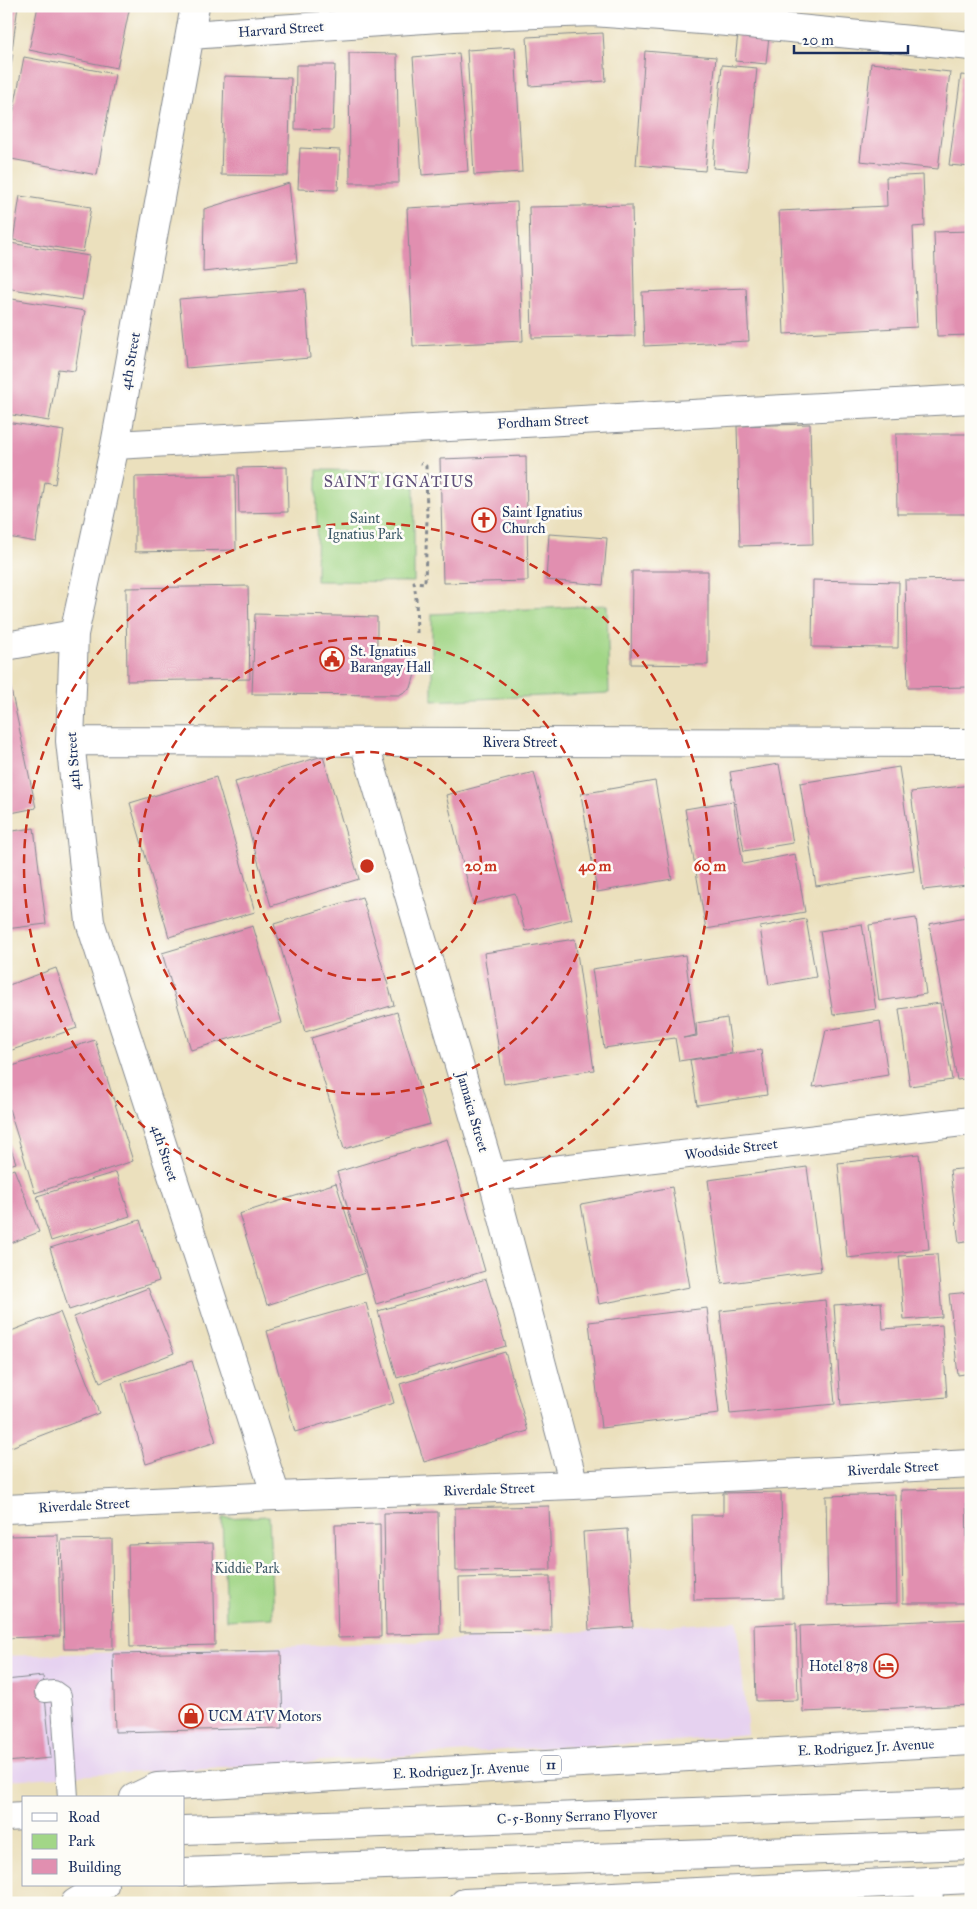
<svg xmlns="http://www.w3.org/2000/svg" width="977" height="1909" font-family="'IM FELL Great Primer',serif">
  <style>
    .built { fill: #e6d2f0 }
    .green { fill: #a2d687; stroke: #5e8272 }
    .building { fill: #e18fb0 }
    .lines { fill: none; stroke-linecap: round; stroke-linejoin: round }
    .lane-casing { stroke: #83888e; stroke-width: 22 }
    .street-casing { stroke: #83888e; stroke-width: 30 }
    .primary-casing { stroke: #83888e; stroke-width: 30 }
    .path { stroke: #83888e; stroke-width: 3; stroke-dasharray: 4 4; stroke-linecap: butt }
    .lane { stroke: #fff; stroke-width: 20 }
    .street { stroke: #fff; stroke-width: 28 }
    .primary { stroke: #fff; stroke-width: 28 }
    .ring { fill: none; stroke: #c8321e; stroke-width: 2.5; stroke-dasharray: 9 6 }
    .labels { text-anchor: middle; stroke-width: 5; stroke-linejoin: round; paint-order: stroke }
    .shield { fill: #fdfcf7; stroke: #5f6c8c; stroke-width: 1 }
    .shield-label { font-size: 12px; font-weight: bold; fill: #1b2f5e }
    .street-label { font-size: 14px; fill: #1b2f5e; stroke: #fdfcf7 }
    .poi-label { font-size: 14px; fill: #1b2f5e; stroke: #fdfcf7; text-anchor: start }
    .park-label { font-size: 14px; fill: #3d5968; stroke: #fdfcf7 }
    .quarter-label { font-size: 16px; letter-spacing: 1px; fill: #60517b; stroke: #fdfcf7 }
    .centre { fill: #c8321e; stroke: #fdfcf7; stroke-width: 2.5 }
    .ring-label { font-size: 15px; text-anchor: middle; font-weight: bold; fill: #c8321e; stroke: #fdfcf7; stroke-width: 5; stroke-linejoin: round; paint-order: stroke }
  </style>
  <rect width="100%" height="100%" fill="#fdfcf7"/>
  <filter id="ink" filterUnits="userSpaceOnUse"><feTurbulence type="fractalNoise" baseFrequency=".02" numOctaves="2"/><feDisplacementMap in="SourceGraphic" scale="10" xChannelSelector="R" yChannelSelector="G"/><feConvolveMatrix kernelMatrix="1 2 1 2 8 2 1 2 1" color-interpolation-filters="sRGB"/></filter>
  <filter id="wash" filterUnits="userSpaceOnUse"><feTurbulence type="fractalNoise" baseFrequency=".0096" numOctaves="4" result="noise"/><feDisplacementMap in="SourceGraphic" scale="20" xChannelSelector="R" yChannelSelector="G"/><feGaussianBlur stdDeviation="1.12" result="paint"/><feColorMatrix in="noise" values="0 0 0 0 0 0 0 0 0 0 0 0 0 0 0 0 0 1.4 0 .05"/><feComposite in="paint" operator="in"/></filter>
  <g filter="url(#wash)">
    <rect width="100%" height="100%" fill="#ebe0bd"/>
    <path class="built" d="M737,1621l11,113 -90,9 -103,4 -549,33v-124l437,-15z"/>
    <path class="green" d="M317,470l97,1v111l-98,-1z
      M607,605l2,88 -177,8v-87z
      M269,1516l4,102 -47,2 -4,-102z"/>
    <g id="blocks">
      <path class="building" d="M6,6h12l-6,44 -6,-1z
        M38,6h92l-13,62 -88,-18z
        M603,33l3,48 -76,5 -3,-49z
        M738,33l31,3 -3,28 -31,-3z
        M515,47l7,125 -48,3 -7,-125z
        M645,51l71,6 -11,114 -69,-6z
        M6,53l7,1 -6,34 -1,-1z
        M349,53l48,1 2,129h-49z
        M459,53l9,118 -46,4 -9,-118z
        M24,57l91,17 -18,101 -91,-17v-9z
        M871,63l79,9 -12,97 -78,-8z
        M296,65h39l-2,65 -38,-1z
        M722,65l35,3 -10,103 -34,-3z
        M961,75l10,1v91l-22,-2z
        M224,76l67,2 -3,98 -67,-1z
        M300,148l40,2 -2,40 -40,-1z
        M923,175l2,51 -12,1 4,100 -133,7 -5,-123 108,-5 -1,-29z
        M289,183l8,79 -94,10 1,-63z
        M20,196l71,11 -8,45 -70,-12z
        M517,202l6,139 -110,5 -6,-138z
        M632,205l3,131 -103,2 -3,-131z
        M971,231v104l-34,1 -3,-104z
        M10,243l79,13 -7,44 -76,-12v-19z
        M746,288l3,53 -105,5 -2,-54z
        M305,289l5,69 -124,10 -7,-69z
        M6,298l79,13 -10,60 -17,-2 -9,52 -43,-7z
        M6,422l58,9 -9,53 -10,-2 -9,60 -28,-5 -2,4z
        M810,424l3,120 -73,2 -3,-120z
        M896,434h75v80h-74z
        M526,456l2,125 -85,2 -3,-124z
        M287,467l1,45 -49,1 -1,-45z
        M235,475l1,75 -101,2v-75z
        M549,534l58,4 -4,47 -57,-5z
        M632,571h76v94l-77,-1z
        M971,579v108l-63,1 -3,-108z
        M813,580l86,2 -1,66 -86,-1z
        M248,586l2,93 -123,2 -1,-93z
        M255,614l122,3v33l27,-2 13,19 -6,21 -12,7 -147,-1z
        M8,675l28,133 -30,6v-138z
        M323,756l36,123 -88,27 -36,-124z
        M779,764l14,79 -49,8 -14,-79z
        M899,767l15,104 -98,15 -16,-103z
        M534,772l38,147 -47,12 -10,-38 -42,11 -27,-109z
        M216,777l39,135 -86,25 -39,-134z
        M655,781l17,98 -75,13 -16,-98z
        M971,785v82l-6,1 2,17 -44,5 -12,-98z
        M733,801l10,63 52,-10 10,58 -99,17 -21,-120z
        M34,828l12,96 -40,5v-97z
        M362,897l32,108 -89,27 -31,-108z
        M971,916v162l-14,2 -28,-156z
        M916,918l10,76 -47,7 -10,-76z
        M806,919l10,58 -47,8 -9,-58z
        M862,924l14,85 -43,6 -13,-84z
        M253,926l29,97 -91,27 -29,-97z
        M575,939l19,131 -90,14 -20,-131z
        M685,955l11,80 -13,3 14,-2 -1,-13 31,-5 5,35 -53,8 -4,-23 -71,10 -12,-79z
        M56,968l21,60 -71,24v-66z
        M940,1003l12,77 -42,6 -11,-77z
        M397,1012l33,112 -86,25 -33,-111z
        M880,1021l8,54 -75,12 13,-57z
        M95,1040l38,121 -98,32 -29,-94v-31z
        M761,1050l6,45 -70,10 -7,-45z
        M6,1135l10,28 -10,3z
        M447,1139l38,132 -109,33 -39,-132z
        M919,1154l10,95 -82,9 -9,-95z
        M807,1167l14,104 -99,13 -14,-104z
        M971,1168v73l-12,2 -9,-73z
        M14,1169l25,63 -33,13v-73z
        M116,1172l14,44 -79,25 -14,-45z
        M336,1183l29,90 -98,32 -28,-91z
        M672,1187l18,100 -91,17 -18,-100z
        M140,1220l19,61 -90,29 -19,-62z
        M937,1254l5,63 -38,3 -5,-64z
        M486,1279l20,67 -109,32 -19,-67z
        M148,1288l26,65 -74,29 -26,-65z
        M971,1292v81l-13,2 -9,-81z
        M825,1300l10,104 -105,10 -10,-103z
        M881,1302l2,27 59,-4 5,72 -106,9 -7,-101z
        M366,1303l28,100 -99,29 -28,-101z
        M707,1308l12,106 -118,14 -12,-106z
        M60,1312l39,101 -93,36v-116z
        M505,1352l23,79 -104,31 -24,-78z
        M192,1361l24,81 -70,22 -24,-81z
        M966,1489l2,114h-65l-2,-113z
        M781,1492l2,106 -89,2 -2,-85h31v-22z
        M895,1494l2,109 -69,2 -2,-109z
        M549,1506l2,64 -95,1 -1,-63z
        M438,1512l2,122 -54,1 -2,-122z
        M380,1524l1,113 -43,1 -3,-113z
        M627,1529l6,98 -44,3 -6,-98z
        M58,1535l2,101 -54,2v-102z
        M112,1539l1,110h-49l-3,-109z
        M213,1543l2,102 -85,2 -2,-102z
        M550,1576l1,55 -91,1 -1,-54z
        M971,1619v86l-168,7 -3,-86z
        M796,1623l2,77 -42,1 -2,-76z
        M281,1651l2,77 -168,4 -2,-78z
        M43,1676l8,82 -45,4v-82z"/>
    </g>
  </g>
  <g filter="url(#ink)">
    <use href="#blocks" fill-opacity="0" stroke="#83888e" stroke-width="1"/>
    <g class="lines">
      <g class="lane-casing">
        <path id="lane" d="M45,1692l9,-1 7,5 1,8 6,94"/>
      </g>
      <g class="street-casing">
        <path id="street" d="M195,6l-80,439 -41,189 -4,107 20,181 186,574
          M190,35l264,-18 139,-5 135,10 243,24
          M115,445l856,-46
          M6,646l68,-12
          M70,741l901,2
          M364,742l128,435 82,308
          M492,1177l479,-56
          M6,1509l270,-13 298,-11 397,-21
          M928,1881l1,22"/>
      </g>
      <g class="primary-casing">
        <path id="primary" d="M134,1798l23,-11 814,-46
          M6,1817l18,-1
          M184,1830l787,-28
          M184,1872l787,-27
          M75,1903l29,-18
          M464,1903l507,-24"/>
      </g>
      <path class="path" d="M417,633l-1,-36 -2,-15 11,1 2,-64 -1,-53 -5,-3"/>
      <use href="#lane" class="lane"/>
      <use href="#street" class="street"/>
      <use href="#primary" class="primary"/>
    </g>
  </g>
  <g class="ring">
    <circle cx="367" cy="866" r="114"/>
    <circle cx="367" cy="866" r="228"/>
    <circle cx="367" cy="866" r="343"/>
  </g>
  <defs>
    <g id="church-ring" transform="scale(1.25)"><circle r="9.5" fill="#fdfcf7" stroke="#c8321e" stroke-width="1.5"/><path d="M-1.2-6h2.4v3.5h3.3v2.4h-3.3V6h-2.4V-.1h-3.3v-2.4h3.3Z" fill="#c8321e"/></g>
    <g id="civic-ring" transform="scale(1.25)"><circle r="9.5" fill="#fdfcf7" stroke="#c8321e" stroke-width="1.5"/><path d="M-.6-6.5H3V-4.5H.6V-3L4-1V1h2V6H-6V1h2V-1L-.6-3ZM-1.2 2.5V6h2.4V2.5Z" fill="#c8321e"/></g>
    <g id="hotel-ring" transform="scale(1.25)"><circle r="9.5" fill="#fdfcf7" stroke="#c8321e" stroke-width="1.5"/><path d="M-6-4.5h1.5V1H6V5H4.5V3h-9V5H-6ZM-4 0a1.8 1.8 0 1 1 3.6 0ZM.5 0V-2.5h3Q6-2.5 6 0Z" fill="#c8321e"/></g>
    <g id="shop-ring" transform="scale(1.25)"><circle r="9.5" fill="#fdfcf7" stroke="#c8321e" stroke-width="1.5"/><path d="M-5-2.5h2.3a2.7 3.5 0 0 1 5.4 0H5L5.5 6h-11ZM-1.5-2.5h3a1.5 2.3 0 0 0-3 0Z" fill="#c8321e"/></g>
  </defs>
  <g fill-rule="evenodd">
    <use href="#church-ring" x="484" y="520"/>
    <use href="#civic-ring" x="332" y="659"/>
    <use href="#hotel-ring" x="886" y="1666"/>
    <use href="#shop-ring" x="191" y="1716"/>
  </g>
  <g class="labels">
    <rect class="shield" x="541" y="1755.5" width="20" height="19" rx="4"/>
    <g class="shield-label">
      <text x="551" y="1769">11</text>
    </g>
    <g class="street-label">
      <text transform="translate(281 29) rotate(-4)" y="5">Harvard Street</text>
      <text transform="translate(130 361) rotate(-80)" y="5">4th Street</text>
      <text transform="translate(543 421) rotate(-3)" y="5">Fordham Street</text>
      <text x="520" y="747">Rivera Street</text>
      <text transform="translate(73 761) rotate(-94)" y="5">4th Street</text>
      <text transform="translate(473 1112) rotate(74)" y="5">Jamaica Street</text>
      <text transform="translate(731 1149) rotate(-7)" y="5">Woodside Street</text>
      <text transform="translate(165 1153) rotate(72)" y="5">4th Street</text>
      <text transform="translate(893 1468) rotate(-3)" y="5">Riverdale Street</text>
      <text transform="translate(489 1489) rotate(-2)" y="5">Riverdale Street</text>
      <text transform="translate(84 1505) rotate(-3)" y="5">Riverdale Street</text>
      <text transform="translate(866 1747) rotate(-3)" y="5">E. Rodriguez Jr. Avenue</text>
      <text transform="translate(461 1770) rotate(-3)" y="5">E. Rodriguez Jr. Avenue</text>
      <text transform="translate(577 1816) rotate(-2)" y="5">C-5-Bonny Serrano Flyover</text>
    </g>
    <g class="poi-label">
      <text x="502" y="517">Saint Ignatius<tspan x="502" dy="16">Church</tspan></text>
      <text x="350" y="656">St. Ignatius<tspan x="350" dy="16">Barangay Hall</tspan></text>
      <text x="868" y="1671" text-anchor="end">Hotel 878</text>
      <text x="208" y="1721">UCM ATV Motors</text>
    </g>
    <g class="park-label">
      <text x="365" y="523">Saint<tspan x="365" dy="16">Ignatius Park</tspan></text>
      <text x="247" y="1573">Kiddie Park</text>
    </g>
    <g class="quarter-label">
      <text x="399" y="487">SAINT IGNATIUS</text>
    </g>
  </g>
  <circle cx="367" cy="866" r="8" class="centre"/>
  <g class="ring-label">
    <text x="481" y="871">20 m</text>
    <text x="595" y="871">40 m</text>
    <text x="710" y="871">60 m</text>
  </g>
  <rect width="977" height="1909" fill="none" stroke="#fdfcf7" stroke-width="25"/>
  <rect x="22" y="1796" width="162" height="90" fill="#fdfcf7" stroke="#a3aaba"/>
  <rect x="32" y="1813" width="25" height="8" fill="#ffffff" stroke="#a3aaba"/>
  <text x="68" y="1822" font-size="15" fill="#1b2f5e">Road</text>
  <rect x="32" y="1834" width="25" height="15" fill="#a2d687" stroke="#a3aaba"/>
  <text x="68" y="1846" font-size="15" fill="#1b2f5e">Park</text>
  <rect x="32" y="1859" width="25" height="15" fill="#e18fb0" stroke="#a3aaba"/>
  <text x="68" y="1872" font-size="15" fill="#1b2f5e">Building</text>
  <path d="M794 45v8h114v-8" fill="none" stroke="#1b2f5e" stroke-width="2.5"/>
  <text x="802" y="45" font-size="15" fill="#1b2f5e" stroke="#fdfcf7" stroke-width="4" paint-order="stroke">20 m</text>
</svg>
